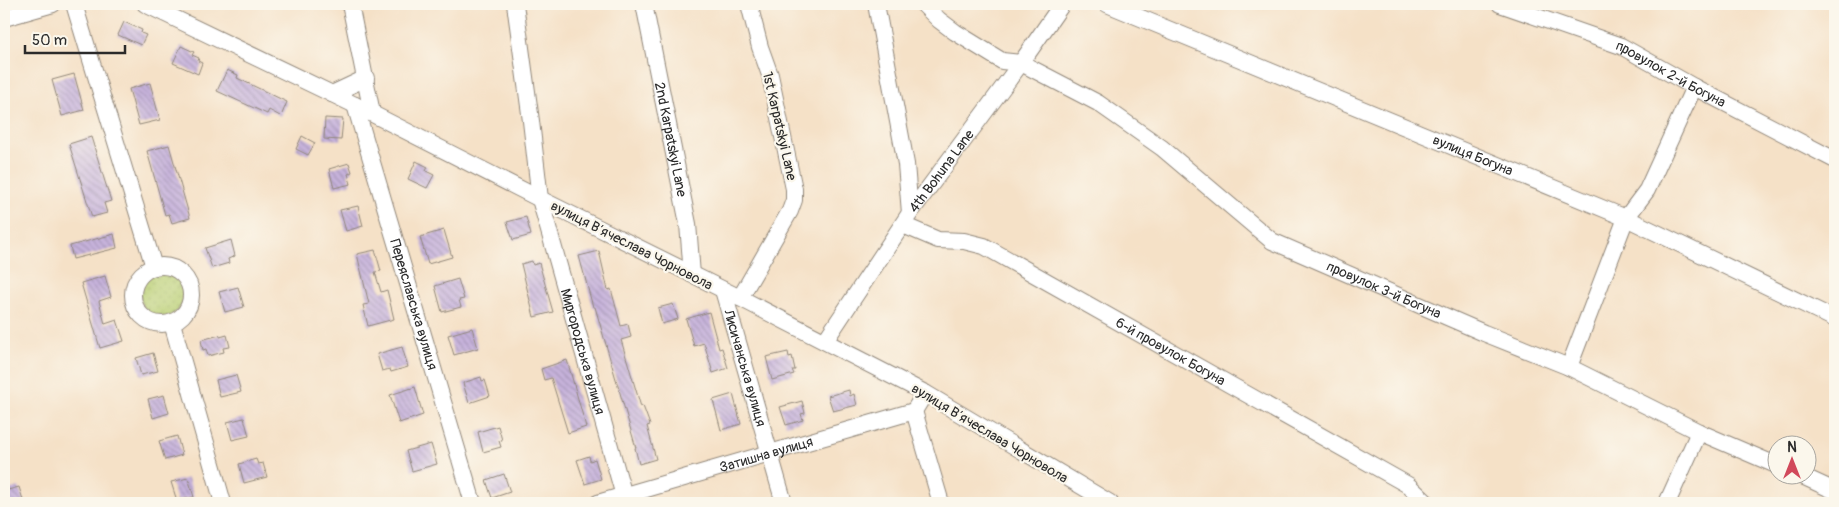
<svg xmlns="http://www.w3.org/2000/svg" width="1839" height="507" font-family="Pangolin,sans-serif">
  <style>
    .grass { fill: url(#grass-dots); stroke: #727d4f }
    .building { fill: url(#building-back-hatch) }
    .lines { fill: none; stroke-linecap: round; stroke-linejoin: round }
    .minor-casing { stroke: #908679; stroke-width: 18 }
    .minor { stroke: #fff; stroke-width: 16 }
    .labels { text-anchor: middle; stroke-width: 4.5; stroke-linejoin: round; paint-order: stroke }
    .street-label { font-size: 14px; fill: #2b2b2b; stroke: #fbf7ec }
  </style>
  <defs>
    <pattern id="grass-dots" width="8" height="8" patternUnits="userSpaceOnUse" patternTransform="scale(1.25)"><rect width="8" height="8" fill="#b9cf73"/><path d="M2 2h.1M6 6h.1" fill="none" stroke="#9fb264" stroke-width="1.8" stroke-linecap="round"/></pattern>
    <pattern id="building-back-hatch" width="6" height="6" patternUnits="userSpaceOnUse" patternTransform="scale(1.25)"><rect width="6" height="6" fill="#c7b3dc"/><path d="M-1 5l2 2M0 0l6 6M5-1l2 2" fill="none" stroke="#a292b3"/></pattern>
  </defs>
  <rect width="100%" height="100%" fill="#fbf7ec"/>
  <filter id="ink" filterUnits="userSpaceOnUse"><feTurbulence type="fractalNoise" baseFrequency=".02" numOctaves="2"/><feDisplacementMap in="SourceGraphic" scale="10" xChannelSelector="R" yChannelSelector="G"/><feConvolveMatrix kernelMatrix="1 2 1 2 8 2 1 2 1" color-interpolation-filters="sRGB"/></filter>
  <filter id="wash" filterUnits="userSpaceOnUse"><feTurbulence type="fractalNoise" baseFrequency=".0096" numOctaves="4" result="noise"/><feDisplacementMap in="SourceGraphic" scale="20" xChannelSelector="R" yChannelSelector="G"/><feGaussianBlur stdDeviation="1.12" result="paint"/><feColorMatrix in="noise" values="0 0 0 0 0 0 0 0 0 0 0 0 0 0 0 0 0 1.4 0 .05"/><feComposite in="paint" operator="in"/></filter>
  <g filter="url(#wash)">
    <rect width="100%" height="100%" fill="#f5e1c7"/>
    <path class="grass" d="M140 295a22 22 0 1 1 44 0a22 22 0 1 1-44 0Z"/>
    <g id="blocks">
      <path class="building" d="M124,22l18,8 -1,3 5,2 -5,10 -23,-10z
        M181,46l13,6 -2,3 7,3 -1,3 4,2 -4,11 -25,-11z
        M227,70l11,5 -1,3 50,24 -5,12 -2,2 -11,-6 -2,4 -50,-23z
        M74,74l10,36 -22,6 -10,-36z
        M150,83l10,37 -21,5 -10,-36z
        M325,118l18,1 -2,21 -17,-1z
        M302,136l13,7 -7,12 -12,-6z
        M91,137l20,64 -7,2 3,10 -15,4 -23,-73z
        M169,145l21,73 -18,5 -3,-9 -4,1 -18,-64z
        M416,161l12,6 -2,4 8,4 -7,13 -19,-9z
        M349,163l3,9 -4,2 3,10 -17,4 -5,-19z
        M358,206l5,20 -17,5 -6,-21z
        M526,217l5,18 -18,5 -6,-18z
        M444,230l8,27 -24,7 -8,-27z
        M114,234l3,14 -44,11 -3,-13z
        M231,240l4,16 -7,3 1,4 -17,5 -7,-20z
        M375,250l6,21 -6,1 6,20 6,-2 7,29 -26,7 -5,-21 6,-1 -12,-50z
        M599,251l9,39 3,-1 10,37 7,-2 3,13 -10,3 20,67 2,-1 7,19 -3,1 9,33 -17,5 -4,-16h1l-41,-141h-2l-14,-51z
        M532,261l1,4 6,-2 14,49 -19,5 -13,-53z
        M105,276l6,21 -12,4 6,23 12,-4 7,21 -24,7 -19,-65z
        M458,279l6,20 -5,1 2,7 -19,5 -7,-26z
        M238,287l6,20 -19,5 -6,-20z
        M673,304l5,15 -16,5 -4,-16z
        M709,312l10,37 3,-1 6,20 -15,5 -9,-30 -10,3 -8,-27z
        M472,328l6,20 -24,7 -6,-20z
        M220,335v2l7,-2 3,12 -7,1 1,4 -16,4 -2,-7 -3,1 -2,-10z
        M402,347l6,20 -17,5 -1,-3 -8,2 -5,-17z
        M788,352l1,5 3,-1 3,14h-3l2,4 -22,6 -6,-23z
        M153,353l5,18 -17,4 -5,-17z
        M567,360l19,67 -18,6 -17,-55 -7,2 -3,-11z
        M236,375l5,17 -21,5 -4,-17z
        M481,377l1,4 3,-1 5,16 -21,7 -6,-20z
        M415,387l8,28 -24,8 -9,-28z
        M849,390l1,6 4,-2 3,11 -24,6 -5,-15z
        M733,394l8,30 -20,6 -8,-30z
        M164,395l5,18 -16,5 -5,-19z
        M802,401l3,12 -4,1 2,6 -17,5 -6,-18z
        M244,418l5,18 -17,4 -5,-18z
        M498,426l4,14 -3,1 2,6 -18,5 -5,-20z
        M177,436l5,19 -17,5 -6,-19z
        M431,444l6,20 -25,7 -6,-20z
        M589,456l1,5 5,-2 6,20 -16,5 -8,-24z
        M256,459l2,5 5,-1 4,14 -23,6 -5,-19z
        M504,474l6,18 -18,6 -6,-18z
        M188,478l6,19 -17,4 -6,-19z
        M19,487l5,16h-20v-12z"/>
    </g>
  </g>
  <g filter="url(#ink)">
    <use href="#blocks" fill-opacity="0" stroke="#908679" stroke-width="1"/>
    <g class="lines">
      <g class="minor-casing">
        <g id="minor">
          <path d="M74,4l80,263"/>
          <path d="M145,4l210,101 185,94 200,99 185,95 185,110"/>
          <path d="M350,4l22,109"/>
          <path id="s1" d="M515,4l16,117 9,78 86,304"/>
          <path id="s2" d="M644,4l44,220 4,51"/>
          <path d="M876,4l30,160 4,49"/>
          <path id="s3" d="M923,4l16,16 16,12 47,29 19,2 77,40 64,45 110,93 212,92 85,34 130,65 77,33"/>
          <path id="s4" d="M1107,4l519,214 209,101"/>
          <path id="s5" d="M1500,4l121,42 73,41 141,73"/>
          <path d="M4,18l49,-14"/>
          <path d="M332,94l34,-16"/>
          <path id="s6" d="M355,105l118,398"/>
          <path id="s7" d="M903,225l35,15 26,1 20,5 424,239 19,18"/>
          <circle cx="162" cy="295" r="29"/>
          <path id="s8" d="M723,290l61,213"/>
          <path d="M740,298l50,-87 4,-11v-11l-24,-114 -10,-28 -11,-43"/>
          <path d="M172,323l51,180"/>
          <path id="s9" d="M825,341l85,-128 111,-150 41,-59"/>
          <path d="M1569,367l57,-149 21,-28 47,-103"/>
          <path d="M914,411l27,92"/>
          <path d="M1798,474l37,17"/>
          <path id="s10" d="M598,503l316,-92 11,-18"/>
          <path d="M1667,503l32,-71"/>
        </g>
      </g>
      <use href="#minor" class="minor"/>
    </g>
  </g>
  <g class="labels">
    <g class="street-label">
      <text dy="5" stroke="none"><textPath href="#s5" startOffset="185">провулок 2-й Богуна</textPath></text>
      <text transform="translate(780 126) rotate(77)" y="5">1st Karpatskyi Lane</text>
      <text dy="5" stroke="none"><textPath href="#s2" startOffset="138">2nd Karpatskyi Lane</textPath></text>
      <text dy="5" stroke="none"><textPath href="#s4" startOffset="396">вулиця Богуна</textPath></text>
      <text dy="5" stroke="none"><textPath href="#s9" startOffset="206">4th Bohuna Lane</textPath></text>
      <text transform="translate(632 245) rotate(27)" y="5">вулиця Вʼячеслава Чорновола</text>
      <text dy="5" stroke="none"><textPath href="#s3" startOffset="548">провулок 3-й Богуна</textPath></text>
      <text dy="5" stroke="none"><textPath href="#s6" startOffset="208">Переяславська вулиця</textPath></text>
      <text dy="5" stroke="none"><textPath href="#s1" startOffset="355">Миргородська вулиця</textPath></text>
      <text dy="5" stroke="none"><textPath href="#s7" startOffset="299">6-й провулок Богуна</textPath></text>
      <text dy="5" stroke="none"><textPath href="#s8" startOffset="81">Лисичанська вулиця</textPath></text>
      <text transform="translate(990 433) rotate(31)" y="5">вулиця Вʼячеслава Чорновола</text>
      <text dy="5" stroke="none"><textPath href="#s10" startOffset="175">Затишна вулиця</textPath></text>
    </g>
  </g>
  <rect width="1839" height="507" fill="none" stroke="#fbf7ec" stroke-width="20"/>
  <g transform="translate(1792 460)"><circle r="24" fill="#fbf7ec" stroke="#a8a59f"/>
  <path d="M0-4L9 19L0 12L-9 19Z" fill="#d1495b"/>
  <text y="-8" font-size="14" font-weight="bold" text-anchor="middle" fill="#2b2b2b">N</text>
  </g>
  <path d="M25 45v8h100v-8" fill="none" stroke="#2b2b2b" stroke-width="2.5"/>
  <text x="32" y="45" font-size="15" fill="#2b2b2b" stroke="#fbf7ec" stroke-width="4" paint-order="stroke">50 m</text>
</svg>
